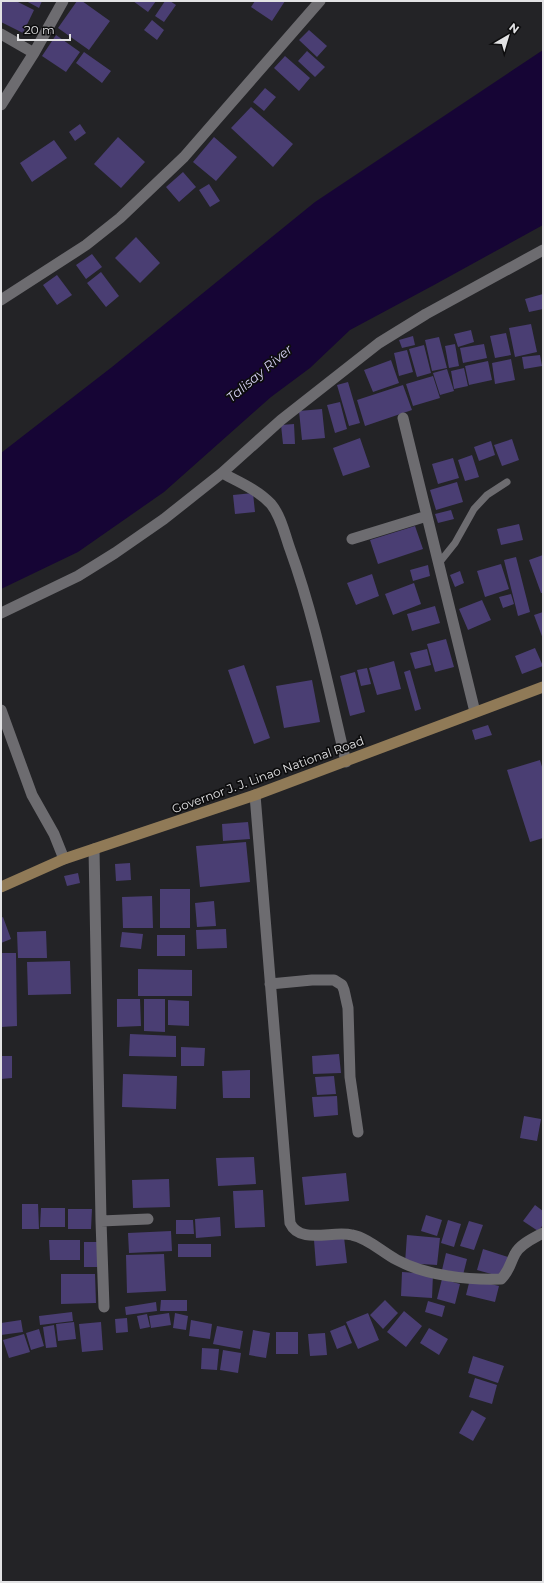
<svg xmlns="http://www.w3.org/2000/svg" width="544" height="1583" font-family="Montserrat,sans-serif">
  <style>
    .water { fill: #160535 }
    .building { fill: #4a3e73 }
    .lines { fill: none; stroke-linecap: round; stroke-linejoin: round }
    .service { stroke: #6d6c70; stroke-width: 7 }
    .minor { stroke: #6d6c70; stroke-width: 11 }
    .secondary { stroke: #907a57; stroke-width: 11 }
    .labels { text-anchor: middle; stroke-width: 3.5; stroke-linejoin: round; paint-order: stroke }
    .street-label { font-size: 12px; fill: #e2e2e4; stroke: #0d0d0e }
    .water-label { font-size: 13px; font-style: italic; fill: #d7d2f4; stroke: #0d0d0e }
  </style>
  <rect width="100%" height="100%" fill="#232326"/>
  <path class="water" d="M543,50v175l-109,60 -84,45 -40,38 -39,29 -107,95 -86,60 -77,37v-136l111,-86 203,-165z"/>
  <path class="building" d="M1,1h15l18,9 -11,23 -22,-11z
    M26,1h16l-3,7z
    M77,1h5l28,20 -21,29 -31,-22z
    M133,1h23l-8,11z
    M165,1h5l6,4 -12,17 -9,-6z
    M255,1h30l-13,20 -21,-14z
    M152,20l12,10 -7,10 -13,-10z
    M309,30l18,16 -10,11 -18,-17z
    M56,35l24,17 -14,20 -24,-16z
    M307,51l18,16 -10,10 -17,-16z
    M84,52l27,19 -9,12 -26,-20z
    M285,56l25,22 -11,13 -25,-23z
    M265,88l11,9 -12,14 -11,-9z
    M251,107l42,37 -20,23 -42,-39z
    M80,124l6,9 -11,8 -6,-9z
    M118,137l27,25 -24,26 -27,-24z
    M214,137l23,20 -21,24 -23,-19z
    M54,140l13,18 -35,24 -12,-19z
    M183,172l13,15 -17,15 -13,-15z
    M209,184l11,17 -10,6 -11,-17z
    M136,237l24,26 -20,20 -25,-25z
    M92,254l10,13 -16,12 -10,-14z
    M101,272l18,24 -13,11 -19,-24z
    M57,275l15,20 -15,10 -14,-20z
    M543,294v15l-14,3 -4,-13z
    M531,324l6,28 -22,5 -6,-29z
    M471,330l3,12 -16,5 -4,-13z
    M506,333l5,22 -16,3 -5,-22z
    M413,336l2,9 -13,3 -3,-8z
    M439,337l8,31 -15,3 -7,-31z
    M455,344l4,22 -10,2 -4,-22z
    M484,344l3,14 -24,5 -3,-15z
    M424,345l7,28 -14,4 -8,-28z
    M407,350l6,22 -14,4 -5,-23z
    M540,355l2,11 -18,3 -2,-12z
    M511,359l4,21 -20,4 -3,-21z
    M391,360l8,23 -26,9 -9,-22z
    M488,361l4,19 -23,5 -4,-19z
    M464,368l4,18 -14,3 -3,-18z
    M447,369l7,22 -14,4 -7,-22z
    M433,376l7,22 -27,8 -7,-22z
    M348,382l12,41 -11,3 -12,-41z
    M403,385l9,25 -47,16 -8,-26z
    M340,402l7,27 -12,4 -8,-28z
    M322,409l3,29 -23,2 -3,-29z
    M294,424l1,20h-12l-2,-19z
    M360,438l10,29 -27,9 -10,-28z
    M512,439l7,21 -17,6 -8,-21z
    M491,441l4,14 -16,6 -5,-14z
    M472,455l7,22 -14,4 -7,-21z
    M453,458l6,20 -21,6 -6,-20z
    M457,482l6,20 -27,8 -6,-20z
    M253,493l2,19 -20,2 -2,-19z
    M451,510l3,9 -16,4 -3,-9z
    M519,524l4,16 -22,5 -4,-16z
    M415,526l8,23 -45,15 -8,-24z
    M543,555v38h-2l-12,-33z
    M516,557l14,55 -12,4 -14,-56z
    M501,564l8,25 -24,8 -8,-26z
    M428,565l2,11 -17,5 -3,-11z
    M460,571l4,12 -9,4 -5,-12z
    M372,574l7,22 -23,9 -9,-22z
    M414,583l7,21 -28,11 -8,-21z
    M511,594l3,10 -11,4 -4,-11z
    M482,600l9,20 -23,10 -9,-21z
    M435,606l5,17 -28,8 -5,-17z
    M543,612v27l-9,-24z
    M446,639l8,28 -19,5 -8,-28z
    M535,648l8,18 -21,8 -7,-18z
    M427,649l4,16 -16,4 -5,-16z
    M394,661l7,28 -24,6 -8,-27z
    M244,665l26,73 -16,6 -26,-74z
    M367,668l4,16 -10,2 -4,-16z
    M410,670l11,39 -6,2 -11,-39z
    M355,672l10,40 -15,4 -10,-40z
    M312,680l8,42 -36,6 -8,-42z
    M488,725l4,10 -17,5 -3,-10z
    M540,760l3,10v68l-13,4 -23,-72z
    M248,822l2,17 -27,2 -1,-17z
    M246,842l4,40 -50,5 -4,-41z
    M130,863l1,17 -15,1 -1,-17z
    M78,873l2,10 -13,3 -3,-10z
    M160,889h30v39h-30z
    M152,896l1,32h-30l-1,-31z
    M214,901l2,25 -19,1 -2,-24z
    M3,917l8,22 -10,4v-25z
    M226,929l1,19 -30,1 -1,-19z
    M46,931l1,27h-29l-1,-26z
    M122,932l21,2 -2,15 -21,-2z
    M157,935h28v21h-28z
    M1,953h15l1,73 -16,1z
    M70,961l1,33 -43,1 -1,-33z
    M138,969l54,1v26h-54z
    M117,999h23l1,27 -24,1z
    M144,999h21v33l-21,-1z
    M168,1000l21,1v25l-21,-1z
    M130,1034l46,2v21l-47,-1z
    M181,1047l24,1 -1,18h-23z
    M339,1054l2,19 -28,1 -1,-18z
    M1,1056h11v22l-11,1z
    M250,1070v28h-27l-1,-27z
    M123,1074l54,2 -1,33 -54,-2z
    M334,1076l2,18 -19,1 -2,-18z
    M337,1096l1,19 -24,2 -2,-20z
    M524,1116l17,3 -4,22 -17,-3z
    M254,1157l2,27 -38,2 -2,-28z
    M346,1173l3,28 -44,4 -3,-28z
    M169,1179l1,28 -37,1 -1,-28z
    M263,1190l2,37 -30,1 -2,-37z
    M22,1204h16l1,25h-17z
    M535,1205l8,6v14l-5,6 -15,-10z
    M41,1208h24v19h-25z
    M68,1209h24l-1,20h-23z
    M426,1215l16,5 -5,16 -16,-5z
    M220,1217l1,19 -25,2 -1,-19z
    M176,1220h17l1,14h-18z
    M448,1220l13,4 -7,23 -13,-4z
    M469,1221l14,4 -9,25 -14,-4z
    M171,1231l1,20 -43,2 -1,-20z
    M407,1235l33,3 -3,27 -32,-2z
    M344,1237l3,26 -31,3 -2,-26z
    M49,1240h31v20h-30z
    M84,1242h13l1,25h-14z
    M178,1244h33v13h-33z
    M483,1249l25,8 -6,20 -25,-7z
    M446,1253l21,6 -4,16 -21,-5z
    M164,1254l2,37 -39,2 -1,-38z
    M402,1272l31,2 -1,24 -31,-2z
    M61,1274h34l1,29 -35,1z
    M442,1279l18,5 -5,20 -18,-5z
    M470,1279l29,7 -4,16 -29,-7z
    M161,1300h26v11h-27z
    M385,1300l13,13 -15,16 -13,-14z
    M428,1301l17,5 -3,11 -17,-5z
    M156,1302l1,9 -31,4 -1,-8z
    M404,1311l18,15 -16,21 -19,-15z
    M72,1312l1,9 -33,4 -1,-9z
    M169,1313l2,12 -20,3 -2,-12z
    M175,1313l13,3 -2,14 -13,-2z
    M368,1313l11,27 -21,9 -12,-27z
    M147,1314l3,13 -10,2 -3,-13z
    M127,1318l1,14 -12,1 -1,-14z
    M21,1320l2,12 -22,3v-12z
    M191,1320l21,4 -2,15 -21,-3z
    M74,1322l2,17 -18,2 -2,-17z
    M101,1322l2,28 -21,2 -3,-28z
    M54,1325l3,22 -11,1 -3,-21z
    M345,1325l7,18 -15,6 -7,-18z
    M217,1326l26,5 -3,18 -27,-5z
    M429,1328l19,11 -9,16 -19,-12z
    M39,1329l5,17 -13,4 -5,-17z
    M253,1330l17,3 -4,25 -17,-3z
    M276,1332h22v22h-22z
    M325,1333l2,22 -17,1 -2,-22z
    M24,1334l6,18 -21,6 -6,-18z
    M202,1348l17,1 -2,21 -16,-1z
    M223,1350l18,3 -3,20 -18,-3z
    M473,1356l31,10 -6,17 -30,-10z
    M475,1378l22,7 -5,19 -23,-7z
    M472,1410l14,8 -13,23 -14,-8z"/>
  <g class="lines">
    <path class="service" d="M439,563l16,-20 19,-34 13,-14 20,-13"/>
    <path class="minor" d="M1,34l33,19
      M1,105l33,-52 29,-52
      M1,300l85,-55 34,-27 64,-61 136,-156
      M403,418l72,294
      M222,473c17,9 36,17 49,31 10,12 14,31 19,45 25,69 39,142 56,213
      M352,539l75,-23
      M1,613l77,-37 37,-23 49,-34 58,-46 59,-53 98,-77 47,-29 117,-64
      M1,710l31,85 22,39 10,25
      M255,795l35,428c10,22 43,7 62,12 16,3 30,17 45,25 30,16 71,20 104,19 8,-7 9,-16 14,-25 5,-10 19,-16 28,-21
      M94,849l7,372 3,86
      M270,984l42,-4h22l8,5 2,5 4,18 2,69 8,55
      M101,1221l47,-2"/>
    <path class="secondary" d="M1,887l63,-28 191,-64 288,-108"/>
  </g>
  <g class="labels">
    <g class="street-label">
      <text transform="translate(268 775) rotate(-20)" y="4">Governor J. J. Linao National Road</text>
    </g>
    <g class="water-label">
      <text transform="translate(259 373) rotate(-40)" y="5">Talisay River</text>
    </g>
  </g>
  <rect width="544" height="1583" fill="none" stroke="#e2e2e4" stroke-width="4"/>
  <g transform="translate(508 36) rotate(38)" stroke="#0d0d0e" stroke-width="3" paint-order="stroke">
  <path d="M0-3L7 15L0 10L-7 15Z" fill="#e2e2e4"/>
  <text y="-6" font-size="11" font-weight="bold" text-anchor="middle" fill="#e2e2e4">N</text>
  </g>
  <path d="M18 34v6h52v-6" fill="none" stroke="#e2e2e4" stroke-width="2"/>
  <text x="24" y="34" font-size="12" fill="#e2e2e4" stroke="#0d0d0e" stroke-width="3" paint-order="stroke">20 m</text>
</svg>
